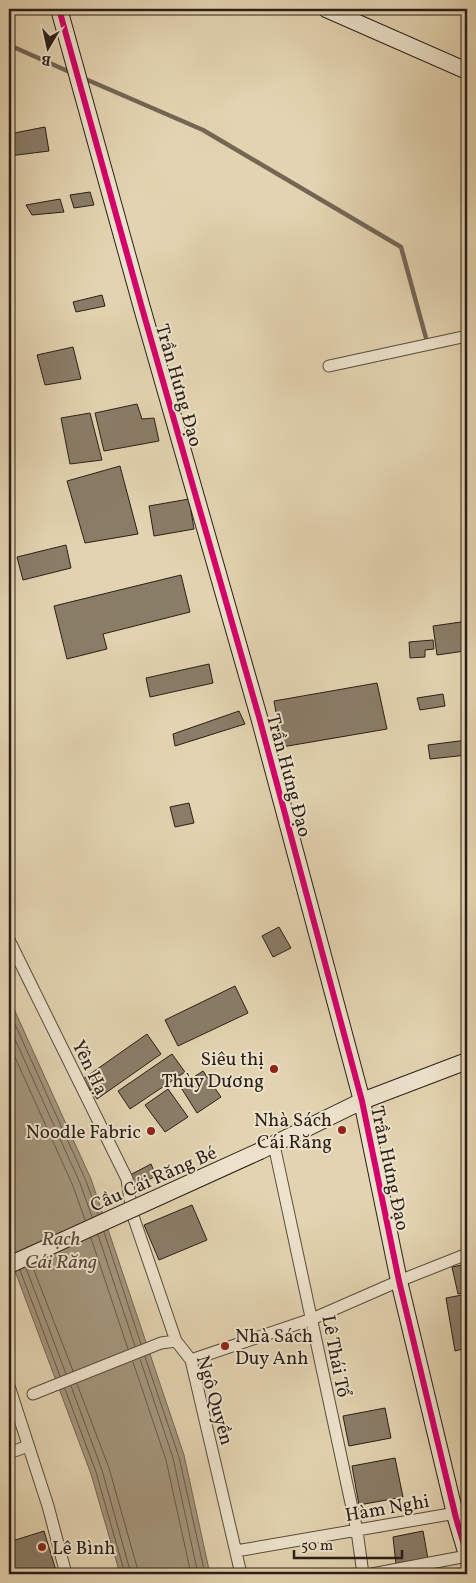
<svg xmlns="http://www.w3.org/2000/svg" width="476" height="1583" font-family="Vollkorn,serif">
  <style>
    .water { fill: #a4967d; stroke: #736655 }
    .lines { fill: none; stroke-linecap: round; stroke-linejoin: round }
    .shore { stroke: #675a4a; stroke-width: 1 }
    .stream { stroke: #736655; stroke-width: 4.5 }
    .building { fill: #8a7d68; stroke: #2a1f18 }
    .street-casing { stroke: #584c3e; stroke-width: 13 }
    .secondary-casing { stroke: #2a1f18; stroke-width: 18 }
    .street { stroke: #ede3cc; stroke-width: 11 }
    .secondary { stroke: #ede3cc; stroke-width: 16 }
    .secondary-bridge-casing { stroke: #2a1f18; stroke-width: 18; stroke-linecap: butt }
    .secondary-bridge { stroke: #ede3cc; stroke-width: 16 }
    .cycleway-casing { stroke: #ede3cc; stroke-width: 9 }
    .cycleway { stroke: #d6006c; stroke-width: 6 }
    .poi-dot { fill: #8f2418; stroke: #ede3cc; stroke-width: 2 }
    .labels { text-anchor: middle; stroke-width: 4; stroke-linejoin: round; paint-order: stroke }
    .street-label { font-size: 19px; fill: #2a1f18; stroke: #ede3cc }
    .poi-label { font-size: 19px; fill: #2a1f18; stroke: #ede3cc; text-anchor: end }
    .water-label { font-size: 20px; font-style: italic; fill: #55493b; stroke: #ede3cc }
  </style>
  <rect width="100%" height="100%" fill="#e3d4b1"/>
  <filter id="stains"><feTurbulence type="fractalNoise" baseFrequency=".004" numOctaves="4"/><feColorMatrix values="0 0 0 0 .2 0 0 0 0 .09 0 0 0 0 .02 0 0 0 .5 -.17"/></filter>
  <radialGradient id="worn" r=".72"><stop offset=".6" stop-color="#630" stop-opacity="0"/><stop offset="1" stop-color="#630" stop-opacity=".3"/></radialGradient>
  <path class="water" d="M9,998l82,181 93,276 26,119h-90l-29,-100 -82,-219z"/>
  <g class="lines">
    <path class="shore" d="M9,1011l77,170 12,33
      M9,1026l71,157 12,34
      M9,1044l64,142 12,34
      M104,1232l37,112
      M98,1235l37,111
      M91,1238l37,111
      M32,1265l41,106
      M26,1268l40,106
      M20,1270l40,106
      M145,1357l34,100 26,117
      M140,1359l33,99 25,116
      M133,1362l33,98 25,114
      M77,1384l32,84 30,106
      M71,1386l31,84 29,104
      M65,1389l31,83 29,102"/>
    <path class="stream" d="M9,45l63,28
      M83,78l120,52 198,117 25,91"/>
  </g>
  <path class="building" d="M45,127l4,24 -40,5v-22z
    M90,192l4,13 -20,3 -4,-13z
    M60,199l4,13 -32,3 -6,-10z
    M102,295l3,11 -29,6 -3,-10z
    M73,347l8,32 -36,6 -8,-30z
    M137,404l5,15 12,-1 5,23 -55,10 -9,-38z
    M90,413l12,47 -32,4 -9,-46z
    M120,466l18,68 -53,9 -18,-62z
    M189,499l5,30 -40,7 -5,-30z
    M66,545l5,23 -48,12 -6,-23z
    M181,575l9,37 -87,22 4,15 -40,10 -13,-53z
    M461,622l4,29 -28,4 -4,-29z
    M433,640l1,9 -9,1v7l-15,1 -1,-16z
    M209,664l4,19 -63,14 -4,-19z
    M377,683l10,46 -105,18 -8,-46z
    M443,694l2,12 -25,4 -3,-12z
    M239,711l6,13 -70,22 -2,-12z
    M467,740v15l-37,4 -2,-14z
    M189,803l5,20 -19,4 -5,-20z
    M279,927l12,21 -18,9 -11,-21z
    M235,986l13,27 -70,33 -13,-26z
    M147,1034l14,20 -64,45 -14,-20z
    M172,1054l13,18 -55,37 -12,-18z
    M203,1071l18,26 -24,16 -17,-27z
    M168,1089l20,28 -23,15 -20,-27z
    M151,1164l5,12 -22,11 -4,-12z
    M192,1205l15,35 -48,20 -15,-35z
    M467,1264v28l-9,2 -6,-27z
    M462,1295l5,30v23l-12,3 -9,-53z
    M467,1295v19l-3,-18z
    M385,1408l6,30 -42,8 -6,-30z
    M395,1458l8,39 -44,8 -7,-39z
    M44,1531l13,43h-48v-32z
    M423,1531l5,28 -32,5 -3,-27z"/>
  <g class="lines">
    <g class="street-casing">
      <path id="street" d="M329,366l138,-30
        M9,940l118,239 5,34 44,128 15,19 50,214
        M274,1145l83,386 6,43
        M191,1360l121,-41 87,-38 68,-27
        M9,1386l39,120 18,68
        M33,1394l128,-51 15,-2
        M9,1453l19,-7
        M236,1551l220,-38
        M372,1574l95,-18"/>
    </g>
    <g class="secondary-casing">
      <path id="secondary" d="M59,9l83,299 117,409 103,384 37,180 57,237 11,37
        M326,9l141,62
        M260,1151l102,-50 105,-40"/>
    </g>
    <use href="#street" class="street"/>
    <use href="#secondary" class="secondary"/>
    <g class="secondary-bridge-casing">
      <path id="secondary-bridge" d="M9,1265l251,-114"/>
    </g>
    <use href="#secondary-bridge" class="secondary-bridge"/>
    <g class="cycleway-casing">
      <path id="cycleway" d="M59,9l83,299 117,409 103,384 37,180 57,237 11,37"/>
    </g>
    <use href="#cycleway" class="cycleway"/>
  </g>
  <g class="poi-dot">
    <circle cx="274" cy="1069" r="5"/>
    <circle cx="342" cy="1130" r="5"/>
    <circle cx="151" cy="1131" r="5"/>
    <circle cx="225" cy="1346" r="5"/>
    <circle cx="42" cy="1547" r="5"/>
  </g>
  <g class="labels">
    <g class="street-label">
      <text transform="translate(180 385) rotate(74)" y="7">Trần Hưng Đạo</text>
      <text transform="translate(290 775) rotate(75)" y="7">Trần Hưng Đạo</text>
      <text transform="translate(91 1067) rotate(64)" y="7">Yên Hạ</text>
      <text transform="translate(391 1168) rotate(78)" y="7">Trần Hưng Đạo</text>
      <text transform="translate(153 1178) rotate(-24)" y="7">Cầu Cái Răng Bé</text>
      <text transform="translate(337 1356) rotate(79)" y="7">Lê Thái Tổ</text>
      <text transform="translate(216 1400) rotate(74)" y="7">Ngô Quyền</text>
      <text transform="translate(387 1507) rotate(-10)" y="7">Hàm Nghi</text>
    </g>
    <g class="poi-label">
      <text x="264" y="1065">Siêu thị<tspan x="264" dy="22">Thùy Dương</tspan></text>
      <text x="332" y="1126">Nhà Sách<tspan x="332" dy="22">Cái Răng</tspan></text>
      <text x="141" y="1138">Noodle Fabric</text>
      <text x="235" y="1342" text-anchor="start">Nhà Sách<tspan x="235" dy="22">Duy Anh</tspan></text>
      <text x="52" y="1554" text-anchor="start">Lê Bình</text>
    </g>
    <g class="water-label">
      <text x="61" y="1245">Rạch<tspan x="61" dy="23">Cái Răng</tspan></text>
    </g>
  </g>
  <rect width="476" height="1583" fill="none" stroke="#e3d4b1" stroke-width="30"/>
  <rect x="10" y="10" width="456" height="1563" fill="none" stroke="#2a1f18" stroke-width="2.5"/>
  <rect x="15" y="15" width="446" height="1553" fill="none" stroke="#2a1f18"/>
  <g transform="translate(48 48) rotate(189)" stroke="#ede3cc" stroke-width="4" paint-order="stroke">
  <path d="M0-4L9 19L0 12L-9 19Z" fill="#2a1f18"/>
  <text y="-8" font-size="14" font-weight="bold" text-anchor="middle" fill="#2a1f18">B</text>
  </g>
  <path d="M294 1550v8h108v-8" fill="none" stroke="#2a1f18" stroke-width="2.5"/>
  <text x="301" y="1550" font-size="15" fill="#2a1f18" stroke="#ede3cc" stroke-width="4" paint-order="stroke">50 m</text>
  <rect width="100%" height="100%" filter="url(#stains)"/>
  <rect width="100%" height="100%" fill="url(#worn)"/>
</svg>
